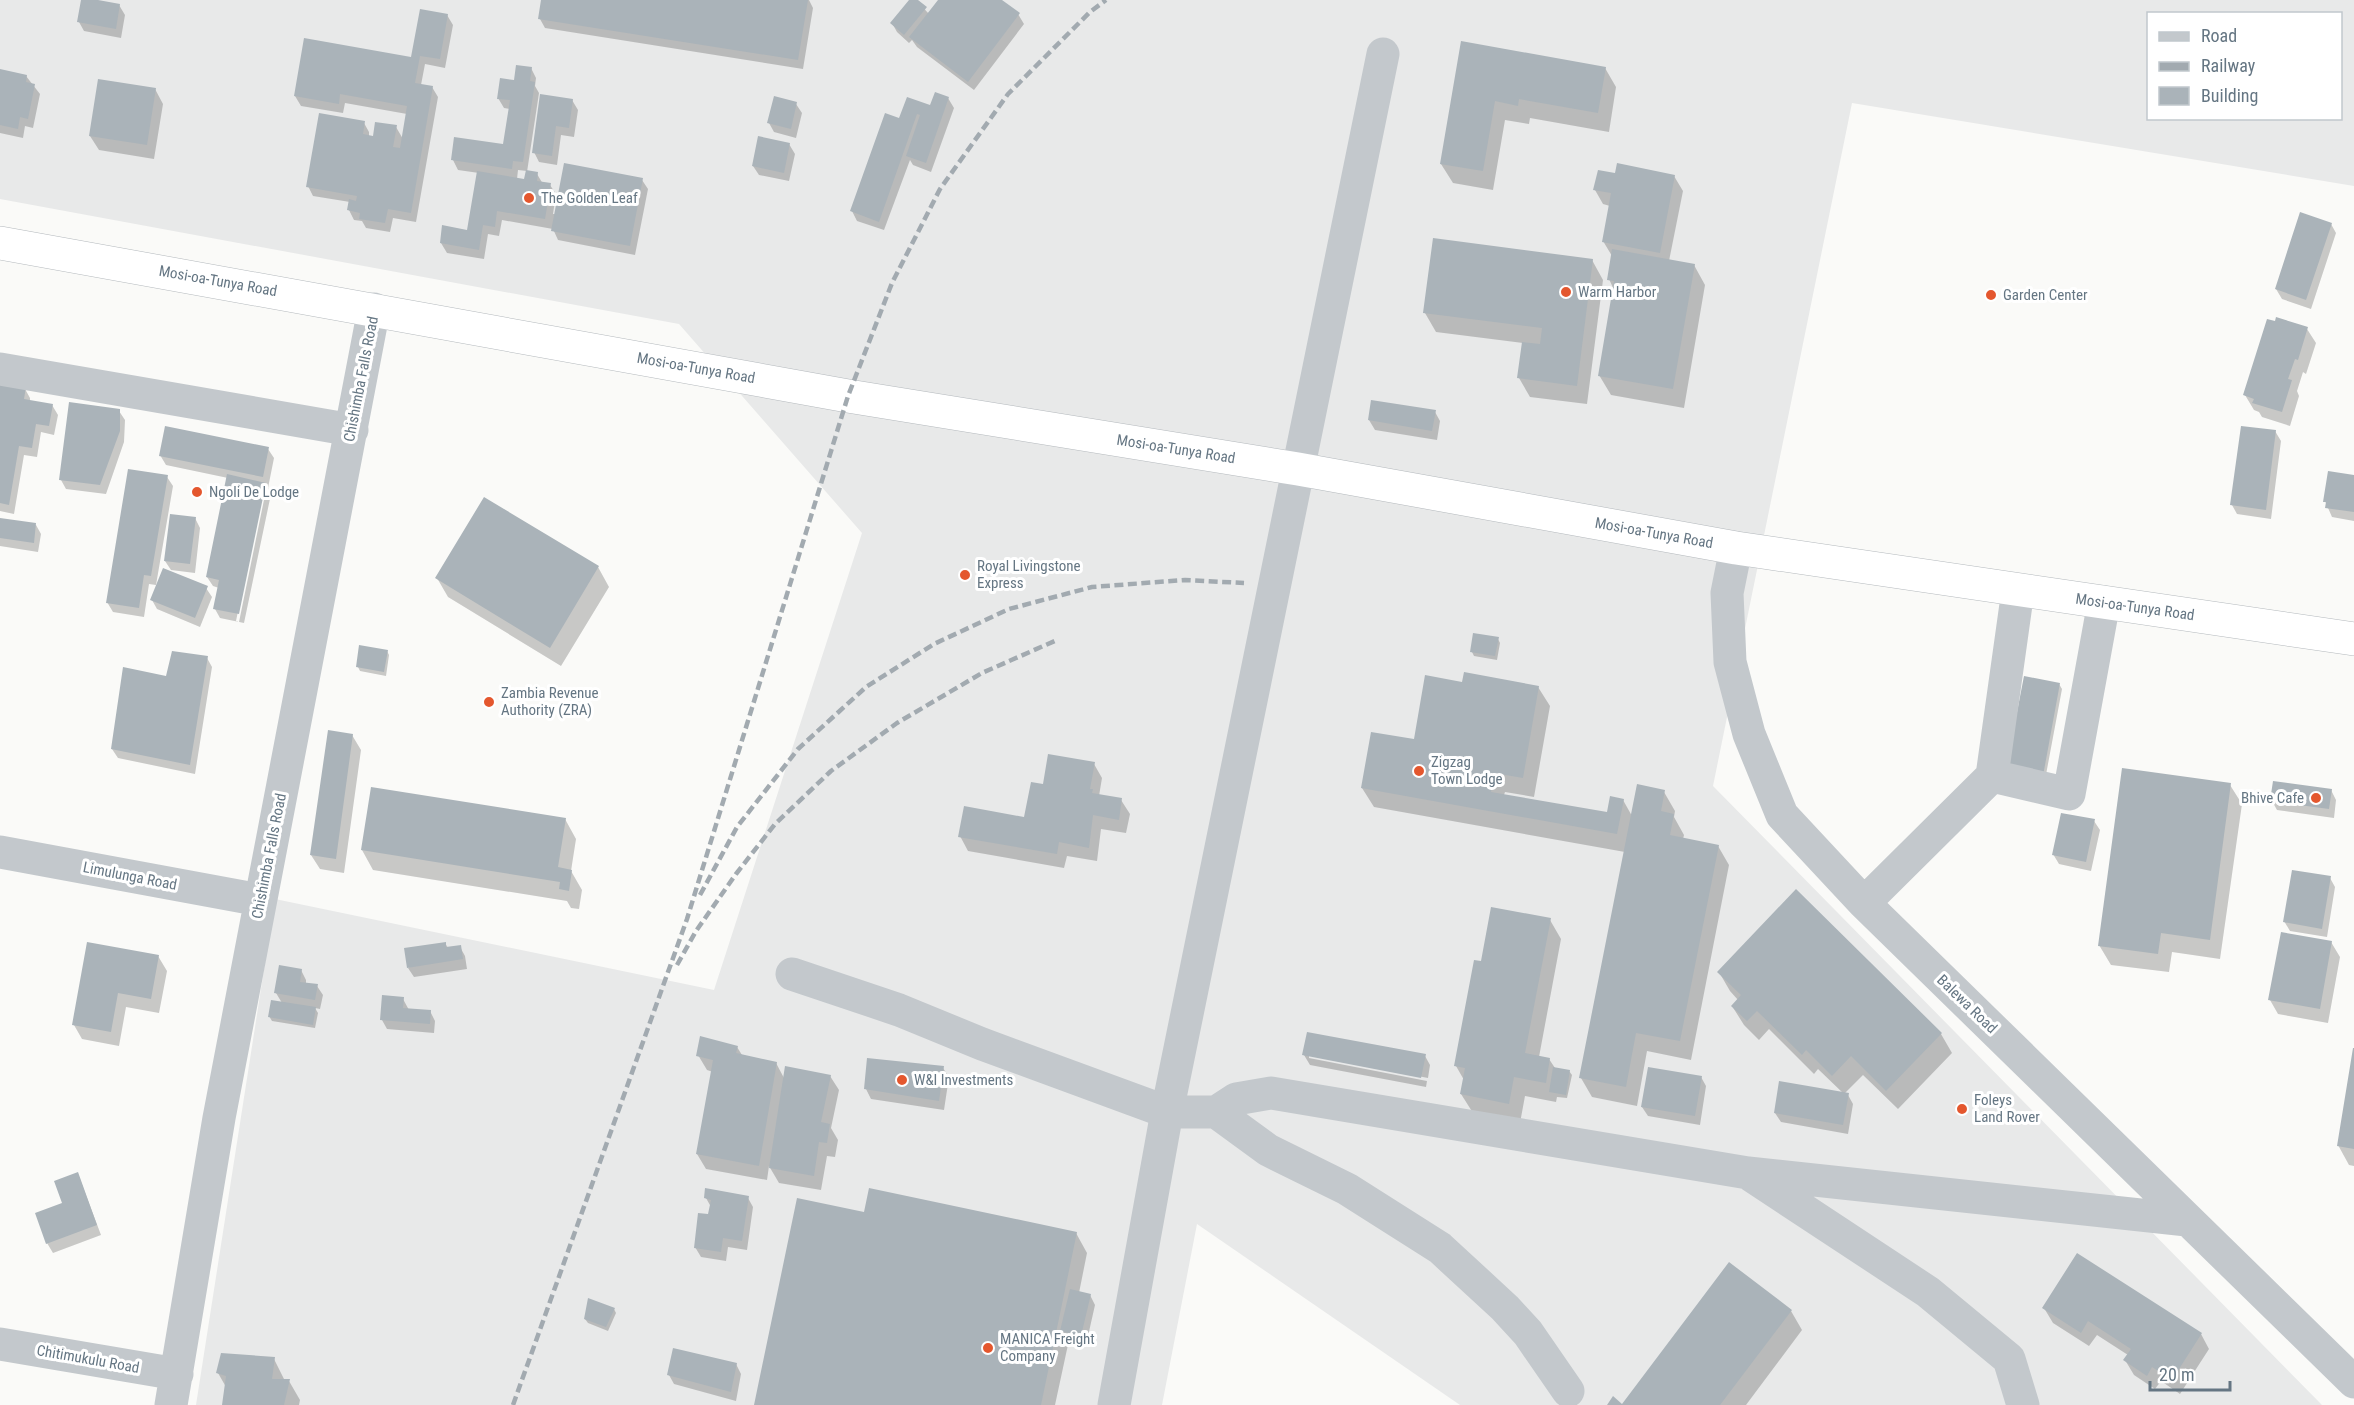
<svg xmlns="http://www.w3.org/2000/svg" width="2354" height="1405" font-family="'Roboto Condensed',sans-serif">
  <style>
    .built { fill: #e8e9e9; fill-rule: evenodd }
    .shadow { fill: #0003; fill-rule: evenodd }
    .building { fill: #aab3b9 }
    .lines { fill: none; stroke-linecap: round; stroke-linejoin: round }
    .highway-casing { stroke: #b4b9bd; stroke-width: 34 }
    .minor { stroke: #c3c8cc; stroke-width: 33 }
    .highway { stroke: #fff; stroke-width: 33 }
    .rail { stroke: #a2aab0; stroke-width: 4.5; stroke-dasharray: 9 4.5; stroke-linecap: butt }
    .poi-dot { fill: #e4572e; stroke: #fff; stroke-width: 2 }
    .labels { text-anchor: middle; stroke-width: 6; stroke-linejoin: round; paint-order: stroke }
    .poi-label { font-size: 15px; fill: #657683; stroke: #fff; text-anchor: start }
    .street-label { font-size: 15px; fill: #657683; stroke: #fff }
  </style>
  <rect width="100%" height="100%" fill="#fafaf8"/>
  <path class="built" d="M0,0h2354v186l-502,-83 -139,683 609,619h-862l-263,-181 -35,181h-966l79,-506 439,91 148,-457 -183,-209 -679,-125zM2148,14h192v104h-192z"/>
  <path class="shadow" d="M83,0l36,5 6,10 -4,23 -37,-7 -5,-9z
    M543,0h266l4,8 -10,61 -258,-41 -5,-9z
    M911,0h5l13,14 11,-14h60l18,14 6,10 -50,66 -57,-43 -5,-7 -3,3 -12,-11 -5,-9z
    M447,15l6,10 -8,43 -20,-4 -4,21 11,2 6,10 -22,125 -23,-4 -3,14 -24,-4 -4,-7 -8,-1 -5,-10 1,-8 -37,-6 -5,-10 56,-63 5,9v5l5,1 22,-11 7,12 4,-25 -62,-11 -2,10 -42,-7 -6,-10 118,-38z
    M1462,43l143,25 11,19 -7,45 -79,-14 -1,6 -24,-4 -12,70 -40,-7 -12,-19z
    M531,68l5,10 -1,8 4,7 -12,79 10,2 6,10 7,1 6,9 -3,20h2l87,-34 6,9 -13,66 -77,-15 -5,-11 -51,-9 -3,16 -11,-2 -4,25 -37,-6 -6,-10 28,-11 10,-59 -21,-3 -5,-10 52,-14 5,-37 -6,-1 -6,-10zM518,170l9,1 -2,10 -8,-2z
    M0,71l26,5 14,18 -7,34 -8,-2 -2,12 -23,-5z
    M155,89l8,15 -9,55 -55,-9 -9,-14z
    M948,98l6,10 -23,64 -18,-7 -3,-5 -26,70 -27,-9 -5,-10 48,-91z
    M572,100l6,10 -4,27 -13,-2 -4,30 -18,-3 -5,-10z
    M796,104l6,9 -6,25 -22,-6 -5,-9z
    M789,144l6,10 -6,27 -30,-6 -6,-9z
    M1616,175l58,1 9,15 -14,70 25,4 11,20 -21,123 -73,-13 -12,-20 15,-85 -5,-11 3,-23 -9,-15 7,-35 -7,-2 -8,-14z
    M2331,224l5,9 -25,76 -29,-10 -6,-10z
    M1592,260l11,20 -16,124 -57,-7 -11,-19 4,-35 -87,-11 -11,-19z
    M2307,329l9,14 -10,31 -3,-2 -6,19 2,5 -9,30 -28,-9 -3,-5 -5,-2 -9,-15z
    M0,384l25,5 5,9v3l22,4 6,10 -4,20 -13,-3 -4,25 -13,-2 -10,59 -14,-3z
    M119,411l6,9 -1,22 -18,52 -40,-5 -5,-9z
    M1435,412l5,9 -3,19 -62,-10 -6,-10z
    M2275,431l6,10 -10,78 -34,-5 -5,-9z
    M268,449l6,9 -6,30 3,6 -27,129 -24,-5 -5,-9 4,-21 -6,-2 -6,-9 21,-99 -62,-13 -6,-10zM263,490h3l-27,132 -3,-1z
    M167,477l6,9 -17,99 -7,-1 -5,33 -31,-5 -6,-10z
    M2354,477v44l-22,-4 -7,-16z
    M195,518l5,10 -5,45 -24,-3 -6,-9z
    M0,520l36,5 5,9 -3,18 -38,-6z
    M598,567l11,20 -48,79 -113,-69 -11,-19z
    M206,588l6,9 -12,30 -43,-18 -5,-9z
    M1498,639l2,4 -3,17 -23,-4 -2,-4z
    M387,651l2,4 -3,21 -26,-5 -2,-4z
    M207,658l5,9 -17,107 -77,-16 -6,-9 56,-71z
    M1463,683l75,4 12,19 -16,91 -29,-5 -1,3 104,19 15,-14 9,16 32,-24 11,19 -1,6 10,18 -1,4 35,7 11,19 -38,195 -44,-9 -10,55 -45,-9 -11,-19 44,-226 -251,-45 -12,-19 53,-47z
    M2059,684l3,5 -17,91 -35,-7z
    M352,735l9,15 -17,123 -24,-4 -9,-14z
    M1094,764l8,14 -3,18 22,4 9,14 -4,19 -25,-4 -4,32 -30,-5 -3,12 -96,-17 -8,-15 66,-18 18,-33z
    M2230,785l12,19 -22,155 -48,-7 -3,20 -58,-7 -12,-20z
    M2331,790l5,10 -2,18 -57,-8 -5,-9z
    M565,819l11,20 -5,32 11,19 -3,19 -8,-1 -4,-7 -194,-31 -11,-20z
    M2094,821l6,9 -9,41 -32,-7 -6,-10z
    M2330,878l5,9 -8,50 -37,-6 -6,-10z
    M1550,920l11,19 -22,118 10,2 6,9 14,3 3,4 -5,23 -10,-1 -1,5 -31,-6 -5,27 -47,-10 -12,-19 3,-14 -8,-14 26,-104z
    M2331,942l9,15 -12,66 -50,-9 -8,-14z
    M445,943l3,5 12,-1 5,9 2,13 -53,8 -6,-9z
    M158,956l9,15 -8,42 -33,-6 -7,39 -37,-7 -8,-14z
    M301,970l5,10v4l11,2 6,9 -3,14 -5,-1 3,5 -3,15 -43,-7 -3,-5 13,-13 -6,-10z
    M1719,972l222,62 11,19 -54,56 -35,-34 -19,19 4,1 5,9 -5,30 -67,-12 -6,-9 69,-19 -26,-25 -4,5 -45,-45 -10,11 -15,-15 -12,-19 6,-6 -8,-9z
    M403,999l6,11 21,1 5,10 -1,12 -47,-4 -5,-9z
    M1308,1034l117,22 5,9 -2,13 -119,-23v3l118,23 -1,6 -116,-22 -6,-10z
    M737,1047l5,8 34,8 8,15 46,-2 9,14 -8,38 7,12 -3,17 -8,-1 -6,34 -42,-7 -10,-17 -2,14 -61,-11 -9,-15 16,-82 -6,-2 -9,-15z
    M2354,1050v116l-5,-1 -11,-20z
    M943,1068l6,9 -5,33 -73,-11 -5,-10z
    M1701,1077l5,9 -6,39 -52,-9 -6,-9z
    M78,1174l23,61 -48,18 -6,-10z
    M706,1198h42l5,9 -6,43 -19,-3 -2,14 -25,-4 -6,-10 14,-31 2,-9z
    M865,1214l211,19 11,20 -8,40 11,2 5,10 -9,40 -17,-5 -14,65h-300z
    M2044,1308l157,26 8,15 -29,45 -19,-13 -6,8 -21,-14 -9,-15 3,-5 -31,-20 -8,11 -36,-23z
    M614,1309l2,4 -8,18 -20,-8 -3,-4z
    M1791,1311l11,19 -56,75h-123z
    M274,1359l11,22h4l11,19 -1,5h-76l3,-18 -8,-14z
    M736,1364l5,10 -5,27 -62,-17 -5,-9z"/>
  <path class="building" d="M81,0h17l22,4 -4,25 -39,-7z
    M541,0h267l-10,60 -260,-41z
    M909,0h9l9,7 -23,28 -14,-12z
    M938,0h64l18,13 -52,69 -59,-45z
    M420,9l28,5 -8,45 -20,-3 -5,27 18,3 -22,127 -23,-4 -3,14 -26,-4 1,-6 -13,-3 2,-11 7,2 1,-5 -51,-9 13,-74 46,8 -2,13 10,2 2,-14 22,3 -4,22 7,1 7,-42 -67,-12 -1,10 -45,-8 10,-58 107,19z
    M1461,41l145,26 -8,46 -79,-14 -1,7 -23,-5 -12,70 -43,-7z
    M516,65l16,2 -2,14 5,1 -12,80 -10,-1 -1,8 -61,-9 3,-23 49,7 7,-44 -13,-1 3,-21 14,2z
    M0,69l27,6 -1,7 9,2 -7,35 -8,-2 -2,12 -18,-4z
    M98,79l58,9 -9,57 -58,-9z
    M935,92l14,5 -23,66 -20,-7 14,-41 -3,-1 -38,108 -29,-11 35,-98 14,5 8,-21 23,8z
    M540,94l33,5 -4,29 -13,-2 -4,30 -20,-3z
    M774,96l23,6 -6,27 -24,-6z
    M758,136l32,7 -6,30 -32,-7z
    M564,163l79,15 -13,68 -79,-15z
    M1617,163l58,12 -15,78 -58,-11 9,-49 -18,-3 5,-20 17,3z
    M526,170l12,2 -1,9 14,2 -6,36 -48,-8 -2,16 -12,-2 -4,25 -39,-7 2,-18 25,5 10,-59 47,8z
    M2300,212l32,11 -26,77 -31,-11z
    M1433,238l160,21 -16,127 -60,-8 5,-36 18,2 2,-16 -119,-15z
    M1612,249l83,15 -22,125 -75,-13 16,-95 -7,-1z
    M2276,317l32,10 -10,33 -3,-1 -7,20 4,1 -10,32 -30,-9 2,-4 -11,-4 24,-76 8,2z
    M0,383l26,4 -2,12 29,5 -4,22 -13,-2 -4,24 -13,-2 -10,59 -9,-2z
    M1371,400l65,10 -4,21 -64,-11z
    M69,402l51,7v22l-20,54 -41,-5z
    M165,426l104,21 -6,30 -104,-21z
    M2241,426l35,4 -10,80 -36,-5z
    M128,469l40,6 -17,101 -7,-1 -5,33 -33,-5z
    M2328,471l26,4v37l-29,-4 1,-6h-3z
    M227,474l39,9 -27,131 -26,-5 6,-29 -13,-3z
    M484,497l115,69 -49,82 -115,-70z
    M170,514l26,3 -6,47 -26,-3z
    M0,518l36,5 -2,20 -34,-5z
    M163,568l45,18 -13,32 -45,-18z
    M1473,633l26,4 -4,19 -25,-4z
    M359,645l29,5 -4,22 -28,-5z
    M172,651l36,5 -18,109 -79,-16 12,-82 43,9z
    M1464,672l75,14 -16,92 -29,-5 -3,19 116,20 3,-16 14,3 -7,35 -256,-46 10,-56 43,7 11,-64 37,7z
    M2024,676l36,7 -17,93 -37,-7z
    M328,730l25,4 -17,125 -26,-4z
    M1048,754l47,8 -5,27h3l-1,4 30,5 -3,22 -26,-5 -4,33 -30,-6 -2,12 -99,-17 6,-31 60,11 7,-35 12,2z
    M2122,768l109,15 -21,157 -49,-7 -3,21 -60,-8z
    M2273,781l59,8 -3,20 -59,-8z
    M1637,784l28,6 -4,21 13,3 -4,21 49,10 -39,196 -44,-8 -10,54 -47,-9z
    M371,787l195,31 -8,49 14,3 -3,21 -10,-2 1,-7 -199,-32z
    M2061,813l34,6 -9,43 -34,-7z
    M2292,870l39,6 -9,53 -39,-7z
    M1796,889l146,144 -56,58 -35,-35 -19,20 -26,-26 -4,5 -45,-44 -10,10 -16,-15 10,-11 -24,-23z
    M1491,907l60,11 -26,135 25,5 -4,25 -32,-6 -5,27 -49,-10 5,-26 -11,-2 20,-106 7,1z
    M2281,932l51,9 -12,68 -52,-9z
    M87,942l72,13 -8,44 -33,-6 -7,39 -39,-7z
    M446,942v5l15,-2 2,14 -56,9 -3,-20z
    M279,965l23,4 -2,13 18,2 -3,16 -41,-7z
    M382,995l22,2 -1,11 28,2 -1,14 -50,-4z
    M271,1000l45,7 -3,18 -45,-8z
    M1307,1032l119,22 -5,24 -119,-23z
    M700,1036l38,10 -2,7 41,9 -18,104 -63,-12 17,-94 -17,-4z
    M2353,1048h1v101l-17,-3z
    M867,1058l77,8 -5,35 -75,-12z
    M785,1066l46,9 -10,47 9,2 -3,19 -8,-1 -5,34 -45,-8z
    M1553,1067l17,3 -4,25 -17,-3z
    M1648,1067l54,9 -7,40 -54,-9z
    M1779,1081l70,12 -6,32 -69,-12z
    M78,1172l19,53 -51,19 -11,-31 27,-10 -8,-22z
    M705,1188l44,8 -7,45 -19,-3 -2,14 -27,-4 4,-35 10,1 3,-14 -7,-2z
    M869,1188l208,44 -36,173h-287l43,-207 67,14z
    M2077,1253l125,80 -30,47 -20,-13 -5,9 -24,-16 8,-11 -43,-28 -7,12 -39,-25z
    M1729,1262l63,48 -72,95h-113l6,-9 9,8z
    M1070,1289l21,5 -10,42 -21,-5z
    M588,1298l27,10 -9,19 -22,-8z
    M673,1348l64,15 -6,29 -64,-17z
    M221,1353l54,4 -3,22h18l-6,26h-62l4,-29 -10,-3z"/>
  <g class="lines">
    <g class="highway-casing">
      <path id="highway" d="M0,243l848,153 450,73 438,79 618,91"/>
    </g>
    <path class="minor" d="M0,369l352,61
      M1736,548l-9,45 3,69 19,72 33,81 82,88 490,479
      M1992,776l77,18 35,-192
      M0,852l260,48
      M1864,903l128,-127 26,-186
      M792,974l107,36 83,34 185,68h49l20,-13 35,-6 477,80 439,47
      M1216,1112l52,38 79,39 93,59 65,60 23,25 40,58
      M1752,1176l176,116 81,67 14,46
      M0,1344l177,30
      M171,1405l48,-287 155,-809
      M1114,1405l53,-293 216,-1058"/>
    <use href="#highway" class="highway"/>
    <path class="rail" d="M700,895l37,-68 61,-78 68,-62 68,-43 75,-35 83,-22 93,-7 59,3
      M677,965l19,-34 40,-57 39,-50 56,-53 66,-48 85,-50 75,-33
      M513,1405l174,-486 161,-523 44,-113 48,-94 68,-95 82,-82 16,-12"/>
  </g>
  <g class="poi-dot">
    <circle cx="529" cy="198" r="6"/>
    <circle cx="1566" cy="292" r="6"/>
    <circle cx="1991" cy="295" r="6"/>
    <circle cx="197" cy="492" r="6"/>
    <circle cx="965" cy="575" r="6"/>
    <circle cx="489" cy="702" r="6"/>
    <circle cx="1419" cy="771" r="6"/>
    <circle cx="2316" cy="798" r="6"/>
    <circle cx="902" cy="1080" r="6"/>
    <circle cx="1962" cy="1109" r="6"/>
    <circle cx="988" cy="1348" r="6"/>
  </g>
  <g class="labels">
    <g class="poi-label">
      <text x="541" y="203">The Golden Leaf</text>
      <text x="1578" y="297">Warm Harbor</text>
      <text x="2003" y="300">Garden Center</text>
      <text x="209" y="497">Ngoli De Lodge</text>
      <text x="977" y="571">Royal Livingstone<tspan x="977" dy="17">Express</tspan></text>
      <text x="501" y="698">Zambia Revenue<tspan x="501" dy="17">Authority (ZRA)</tspan></text>
      <text x="1431" y="767">Zigzag<tspan x="1431" dy="17">Town Lodge</tspan></text>
      <text x="2304" y="803" text-anchor="end">Bhive Cafe</text>
      <text x="914" y="1085">W&amp;I Investments</text>
      <text x="1974" y="1105">Foleys<tspan x="1974" dy="17">Land Rover</tspan></text>
      <text x="1000" y="1344">MANICA Freight<tspan x="1000" dy="17">Company</tspan></text>
    </g>
    <g class="street-label">
      <text transform="translate(218 281) rotate(10)" y="5">Mosi-oa-Tunya Road</text>
      <text transform="translate(696 368) rotate(10)" y="5">Mosi-oa-Tunya Road</text>
      <text transform="translate(361 379) rotate(-79)" y="5">Chishimba Falls Road</text>
      <text transform="translate(1176 449) rotate(9)" y="5">Mosi-oa-Tunya Road</text>
      <text transform="translate(1654 533) rotate(10)" y="5">Mosi-oa-Tunya Road</text>
      <text transform="translate(2135 607) rotate(8)" y="5">Mosi-oa-Tunya Road</text>
      <text transform="translate(269 856) rotate(-79)" y="5">Chishimba Falls Road</text>
      <text transform="translate(130 876) rotate(11)" y="5">Limulunga Road</text>
      <text transform="translate(1967 1004) rotate(44)" y="5">Balewa Road</text>
      <text transform="translate(88 1359) rotate(10)" y="5">Chitimukulu Road</text>
    </g>
  </g>
  <rect x="2147" y="12" width="195" height="108" fill="#ffffff" stroke="#c1c8cd" stroke-width="1.5"/>
  <rect x="2159" y="32" width="30" height="9" fill="#c3c8cc" stroke="#c1c8cd" stroke-width="1.5"/>
  <text x="2201" y="42" font-size="18" fill="#657683">Road</text>
  <rect x="2159" y="62" width="30" height="9" fill="#a2aab0" stroke="#c1c8cd" stroke-width="1.5"/>
  <text x="2201" y="72" font-size="18" fill="#657683">Railway</text>
  <rect x="2159" y="87" width="30" height="18" fill="#aab3b9" stroke="#c1c8cd" stroke-width="1.5"/>
  <text x="2201" y="102" font-size="18" fill="#657683">Building</text>
  <path d="M2150 1381v9h80v-9" fill="none" stroke="#657683" stroke-width="3"/>
  <text x="2159" y="1381" font-size="18" fill="#657683" stroke="#ffffff" stroke-width="4.5" paint-order="stroke">20 m</text>
</svg>
